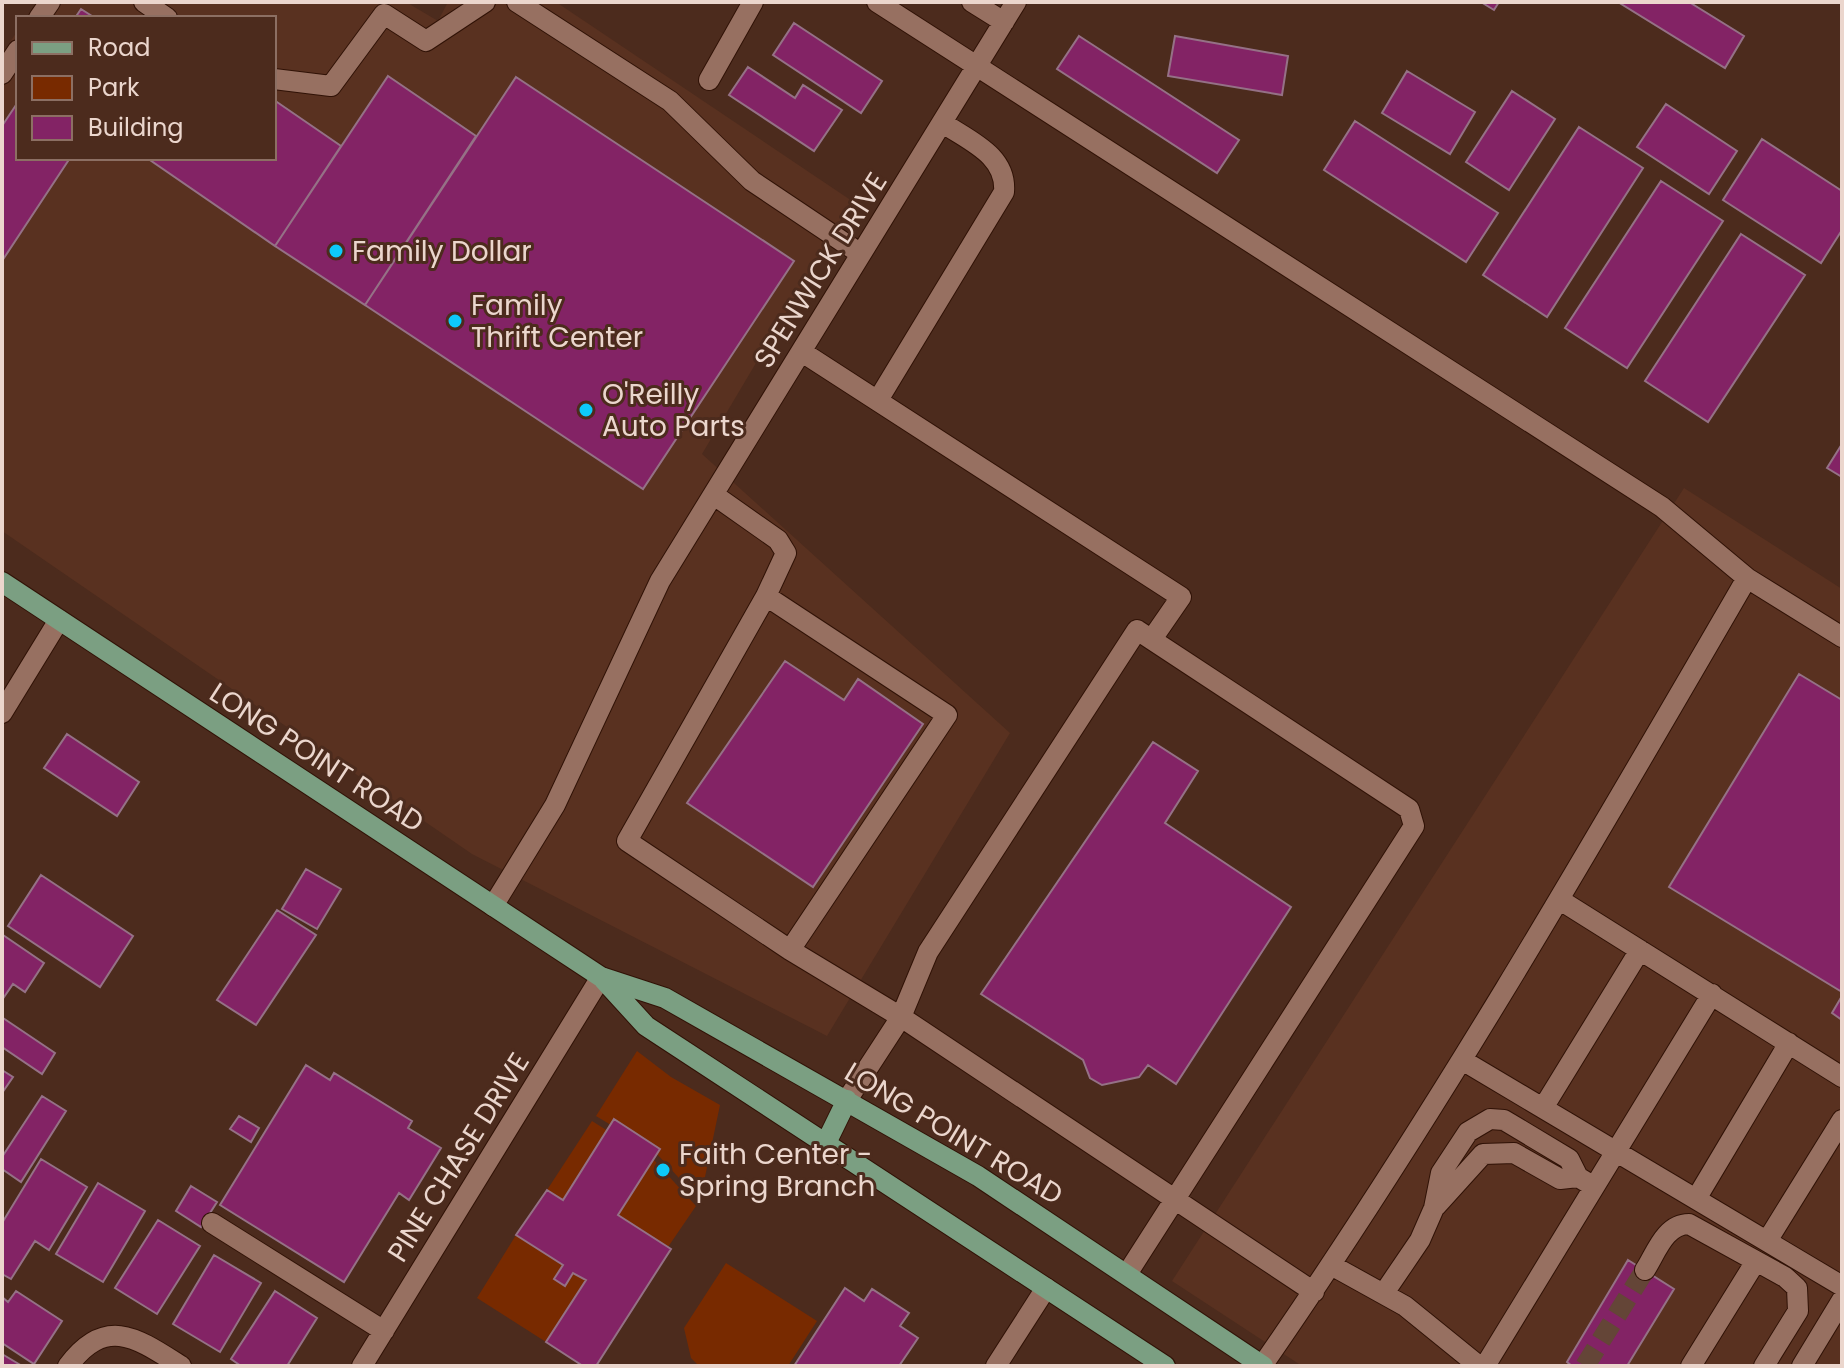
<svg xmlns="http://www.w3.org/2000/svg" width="1844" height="1368" font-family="Poppins,sans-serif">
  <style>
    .built { fill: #593120 }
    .green { fill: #782a00 }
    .building { fill: #832365; stroke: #957186; stroke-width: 2 }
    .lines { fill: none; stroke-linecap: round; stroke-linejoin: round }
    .minor-tunnel { stroke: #644537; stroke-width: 20; stroke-dasharray: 20 10; stroke-linecap: butt }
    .minor-casing { stroke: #301206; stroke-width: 22 }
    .major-casing { stroke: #301206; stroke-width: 22 }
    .minor { stroke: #977061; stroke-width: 20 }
    .major { stroke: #7b9f82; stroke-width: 20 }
    .poi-dot { fill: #0dcafa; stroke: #4c2b1d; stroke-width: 3 }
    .labels { text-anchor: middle; stroke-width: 6; stroke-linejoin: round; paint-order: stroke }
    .poi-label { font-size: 28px; fill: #ebd6cd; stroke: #4c2b1d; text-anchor: start }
    .street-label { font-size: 28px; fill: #ebd6cd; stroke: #4c2b1d }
  </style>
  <rect width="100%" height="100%" fill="#4c2b1d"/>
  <path class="built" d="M37,2h369l32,19 10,-19h108l296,199 -150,253 308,279 -183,303 -355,-182 -470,-323v-477l16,-24v128h256v-140h-248z
    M1684,488l158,101v777h-540l-130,-85z"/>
  <path class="green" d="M637,1051l34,26 49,28 -20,96 -43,-47 2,-6 -44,-28 -4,5 -15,-9z
    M592,1121l16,10 -45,69 -16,-10z
    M653,1159l43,47 -28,41 -50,-32z
    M516,1235l47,30 2,21 8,-13 13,7 -40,62 -69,-44z
    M726,1263l91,58 -29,45h-89l-8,-8 -7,-30z"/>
  <path class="building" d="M1481,2h18l-5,8z
    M1618,2h71l55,34 -19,32z
    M81,9l14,9h-20z
    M794,23l88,58 -21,32 -88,-58z
    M1079,36l160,104 -22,33 -160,-104z
    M1175,36l113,20 -6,39 -114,-19z
    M748,67l47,31 8,-13 39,25 -28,41 -85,-56z
    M1407,71l68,41 -25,42 -68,-41z
    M388,76l88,60 -111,169 -90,-59z
    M516,77l278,184 -151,228 -278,-184z
    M1512,91l43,28 -46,71 -43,-28z
    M274,100l67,46 -66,100 -128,-88h127z
    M18,102v56h52l-68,103v-135z
    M1666,104l71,47 -28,43 -72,-47z
    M1355,121l143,92 -32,49 -142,-92z
    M1579,127l64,41 -96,149 -64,-42z
    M1762,139l80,52v39l-21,33 -98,-63z
    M1661,181l62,40 -96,147 -62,-40z
    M1741,234l64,41 -97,147 -63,-41z
    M1842,444v33l-15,-9z
    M785,661l59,39 14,-21 65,45 -110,163 -126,-84z
    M1799,674l43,26v292l-173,-105z
    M67,734l72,48 -22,34 -73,-48z
    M1153,742l45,29 -33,52 126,84 -115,177 -28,-19 -9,12 -37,8 -12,-7 -7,-18 -102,-66z
    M306,869l35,20 -24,40 -35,-20z
    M41,875l92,61 -33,51 -92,-61z
    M277,910l39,25 -60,90 -39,-25z
    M3,935l41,28 -19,29 -12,-8 -11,16z
    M1842,996v24l-10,-7z
    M3,1018l52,35 -13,21 -40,-27z
    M306,1065l24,15 4,-7 78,48 -4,7 33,20 -32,52 -10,-7 -55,89 -124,-77z
    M2,1070l11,7 -11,16z
    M42,1096l24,15 -45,71 -19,-13v-12z
    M239,1116l20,12 -8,14 -21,-13z
    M614,1119l46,30 -42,66 53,34 -75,117h-13l-37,-24 40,-62 -13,-7 -8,13 -11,-7 9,-14 -47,-30 31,-45 16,10z
    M41,1159l46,28 -38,63 -14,-9 -24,38 -9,-5v-51z
    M98,1183l47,28 -42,71 -47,-28z
    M191,1186l26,16 -16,25 -25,-16z
    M158,1220l42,26 -43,68 -42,-26z
    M214,1255l47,28 -41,69 -47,-28z
    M1628,1260l46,29 -47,77h-55l-5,-4z
    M845,1288l19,13 8,-12 37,24 -9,13 18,12 -19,28h-105z
    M16,1291l46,30 -28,43 -32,-21v-46l6,5z
    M275,1291l42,27 -30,48h-46l-10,-7z
    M2,1354l20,12h-20z"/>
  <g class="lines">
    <path class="minor-tunnel" d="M1585,1366l60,-96"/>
    <g class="minor-casing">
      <path id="minor" d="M144,2l23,16
        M517,2l153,99 82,80 109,73
        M877,2l785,505 85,71 95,59
        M972,2l32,20
        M39,18l11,-16
        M2,74l16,-24
        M274,79l57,7 53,-72 42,27 59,-39
        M709,80l44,-78
        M802,352l379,245 -29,42
        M878,400l126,-208c3,-37 -35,-51 -61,-69
        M714,495l64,45 8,13 -20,43 -139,245 163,109 111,67 413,275
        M766,596l181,119 -157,235
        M2,713l57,-93
        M1560,900l282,177
        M493,906l62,-101 105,-224 356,-579
        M1462,1060l380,226
        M847,1100l54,-83 27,-65 209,-322 272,179 5,17 -287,448
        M1543,1108l97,-158
        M1696,1199l93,-156
        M1436,1206l47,-52 31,-1 46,26 18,-2
        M212,1223l172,108
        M1767,1241l75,-121
        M1331,1265l74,41 74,60
        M1645,1270c11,-17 20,-46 44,-46l96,53 12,11 1,23 -34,55
        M1384,1293l36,-53 14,-32 7,-35 27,-41 22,-13 14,1 65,39 9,18 15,9
        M68,1366c38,-51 69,-28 113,0
        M362,1366l239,-389
        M996,1366l50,-78
        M1262,1366c176,-254 330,-521 485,-788
        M1485,1366l227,-372
        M1691,1366l65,-105
        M1802,1366l40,-66"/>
    </g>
    <g class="major-casing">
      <path id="major" d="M2,582l599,395 64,21 313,178 285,190
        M604,980l42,46 519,340
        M825,1145l22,-45"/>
    </g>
    <use href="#minor" class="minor"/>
    <use href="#major" class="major"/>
  </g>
  <g class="poi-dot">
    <circle cx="336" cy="251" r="8"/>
    <circle cx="455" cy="321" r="8"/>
    <circle cx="586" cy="410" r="8"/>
    <circle cx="663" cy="1170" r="8"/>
  </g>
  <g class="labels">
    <g class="poi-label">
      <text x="352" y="261">Family Dollar</text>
      <text x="471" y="315">Family<tspan x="471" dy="32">Thrift Center</tspan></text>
      <text x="602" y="404">O'Reilly<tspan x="602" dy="32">Auto Parts</tspan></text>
      <text x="679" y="1164">Faith Center -<tspan x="679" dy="32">Spring Branch</tspan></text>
    </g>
    <g class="street-label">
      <text transform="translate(820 270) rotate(-58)" y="10">SPENWICK DRIVE</text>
      <text transform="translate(317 757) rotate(33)" y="10">LONG POINT ROAD</text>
      <text transform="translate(954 1133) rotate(31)" y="10">LONG POINT ROAD</text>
      <text transform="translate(458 1157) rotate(-58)" y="10">PINE CHASE DRIVE</text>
    </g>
  </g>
  <rect width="1844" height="1368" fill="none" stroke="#ebd6cd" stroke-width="8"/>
  <rect x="16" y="16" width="260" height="144" fill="#4c2b1d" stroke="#8c6f63" stroke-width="2"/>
  <rect x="32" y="42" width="40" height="12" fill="#7b9f82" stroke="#8c6f63" stroke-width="2"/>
  <text x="88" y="56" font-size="24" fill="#ebd6cd">Road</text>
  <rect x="32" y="76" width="40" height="24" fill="#782a00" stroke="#8c6f63" stroke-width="2"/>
  <text x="88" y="96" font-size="24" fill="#ebd6cd">Park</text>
  <rect x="32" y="116" width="40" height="24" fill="#832365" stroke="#8c6f63" stroke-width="2"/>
  <text x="88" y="136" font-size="24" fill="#ebd6cd">Building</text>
</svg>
